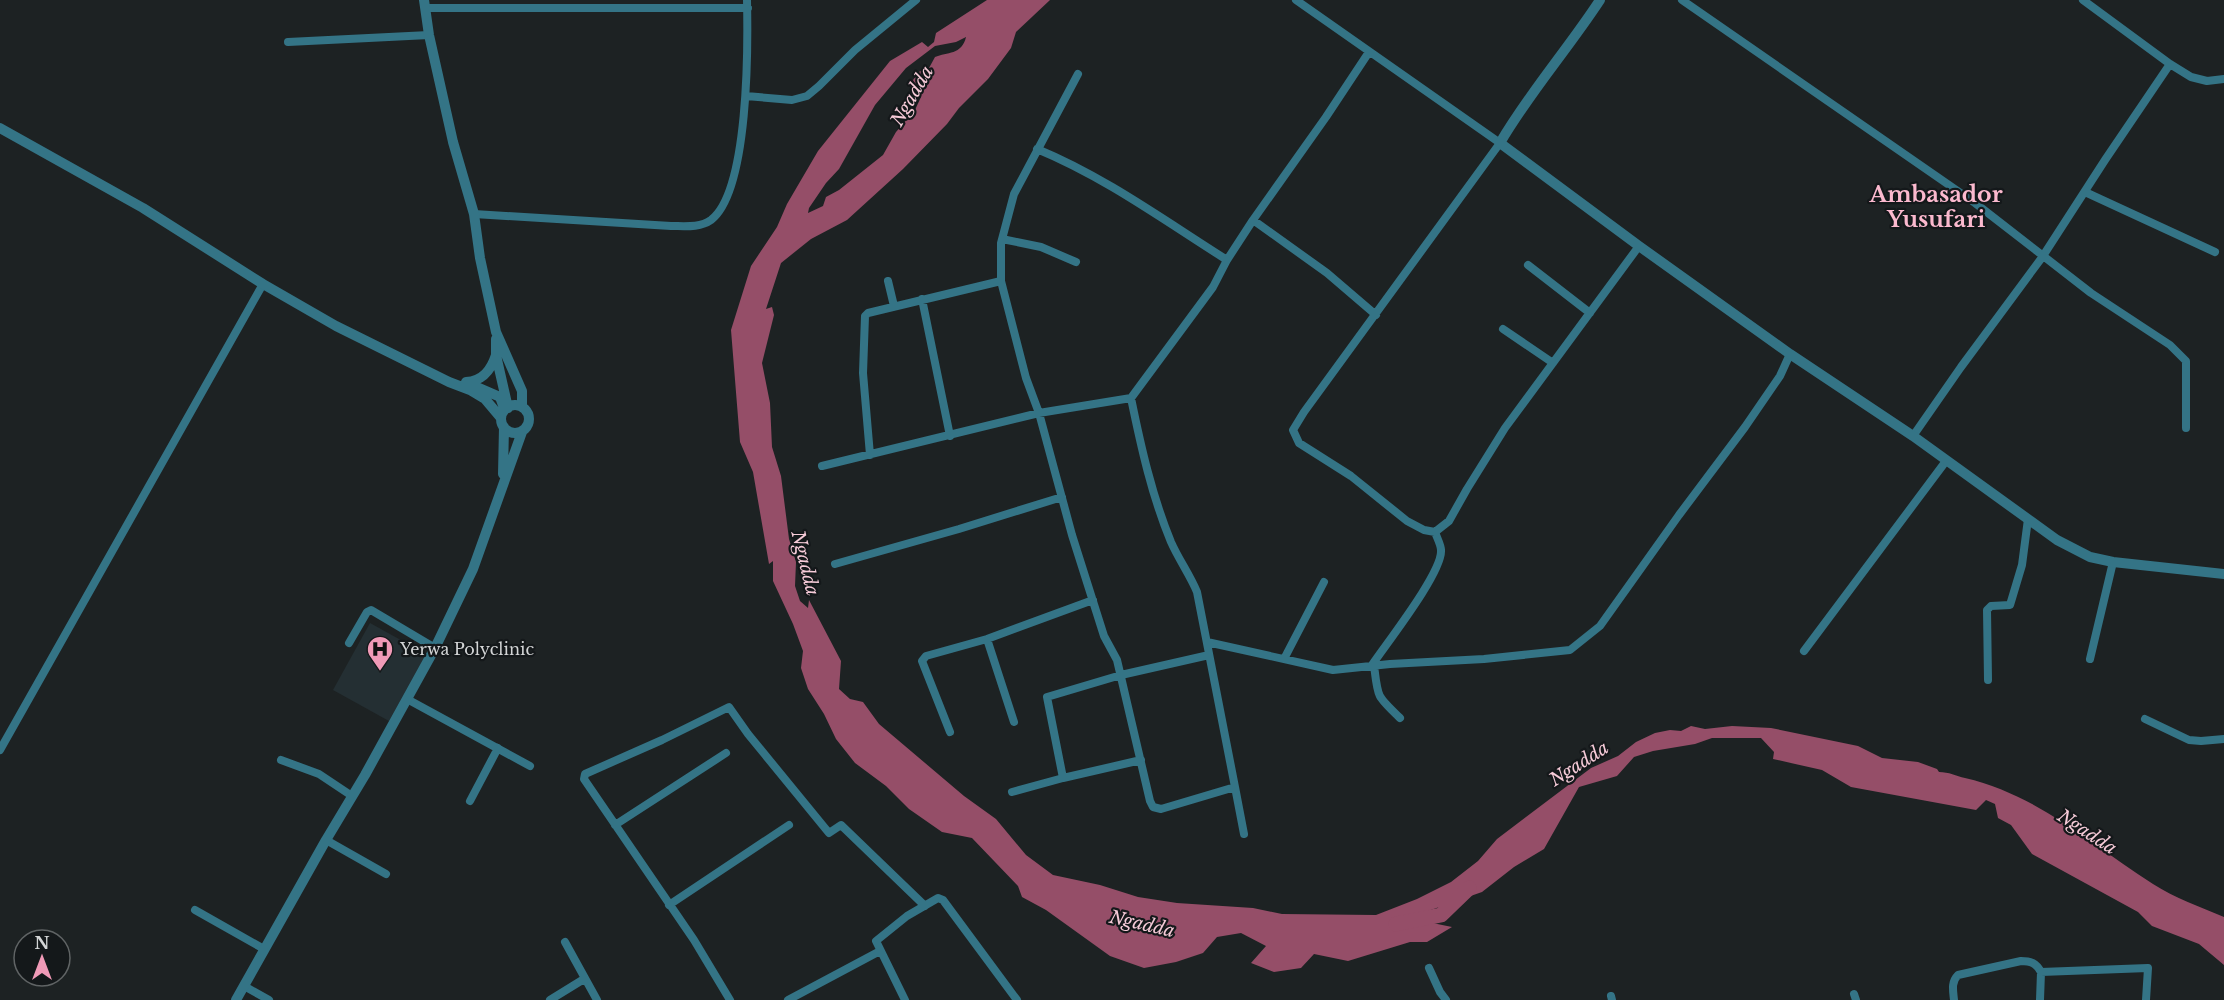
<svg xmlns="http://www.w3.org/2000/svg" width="2224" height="1000" font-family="'Libre Baskerville',serif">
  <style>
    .built { fill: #242f33 }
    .water { fill: #954e68; fill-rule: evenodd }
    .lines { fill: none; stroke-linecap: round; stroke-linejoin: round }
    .river { stroke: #954e68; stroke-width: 15 }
    .minor { stroke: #347486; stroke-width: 8 }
    .tertiary { stroke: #347486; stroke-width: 10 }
    .labels { text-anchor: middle; stroke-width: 4.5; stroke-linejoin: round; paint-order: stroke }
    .poi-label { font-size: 16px; fill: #d3d5d6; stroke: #14181a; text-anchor: start }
    .water-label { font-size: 18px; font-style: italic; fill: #f6cbd8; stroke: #14181a }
    .district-label { font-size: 22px; font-weight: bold; fill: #fbb9ce; stroke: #14181a }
  </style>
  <rect width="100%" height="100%" fill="#1d2223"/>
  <path class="built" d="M370,623l56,31 -37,67 -56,-31z"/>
  <path class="water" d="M987,0h63l-34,32 -5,16 -23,31 -29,29 -12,16 -44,45 -56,51 -36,19 -30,24 -15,46 6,-2 2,8 -12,48 8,40 2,44 9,29 8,63 7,23 -1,24 5,15 8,7 1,-8 32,61 -2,28 11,10 13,3 16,22 85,72 32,23 30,36 27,20 47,10 38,12 39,6 76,5 29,6 94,1 41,-16 34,-17 27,-21 19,-22 94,-71 27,-12 18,-14 19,-9 15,-3 11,1 10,-5 14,3 27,-3 39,2 87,18 24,12 36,4 19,7 2,3c10,0 17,4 26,6 73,17 127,67 188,106 22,14 47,23 71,33v48l-25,-21 -47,-18 -14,-14 -106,-58 -21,-29 -13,-7 -3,-14 -9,-4 -10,10 -125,-23 -29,-17 -49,-11 1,-7 -13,-14h-49l-17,6 -42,7 -19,6 -17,19 -38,11 -35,62 -30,18 -32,25 -74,26 44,9 -25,15h-17l-62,19 -34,-7 -13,14 -27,4 -23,-9 15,-17 -25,-13 -24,4 -14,16 -27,9 -32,6 -34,-12 -64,-46 -24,-13 -4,-11 -46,-48 -30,-6 -33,-23 -23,-23 -31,-23 -19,-24 -12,-25 -16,-25 -7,-21 2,-17 -10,-27 -20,-43v-20l-4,3 -16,-92 -13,-30 -9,-112 20,-64 26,-39 10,-23 31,-53 72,-90 32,-19 6,5 6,-5 2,-9zM966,37c-4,18 -19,15 -31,20l-6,11 -9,3 -7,9 3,7 4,3 1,7 -6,13 -19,22 -13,23 -44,35 -13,7 -3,9 -15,7 1,-5 17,-25 13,-14 36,-64 31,-37 29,-22 21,-4z"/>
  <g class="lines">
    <path class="river" d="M1396,924l45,-9 28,-27"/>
    <path class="minor" d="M1296,0l204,143 -196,269 -11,18 6,13 52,33 56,45 17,9 11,2 14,-11 18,-32 38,-61 134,-182
      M1682,0l293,203 116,90 79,52 16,16v67
      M2083,0l87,64 21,13 16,4 17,-2
      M426,8h322
      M288,42l141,-7
      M1078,74l-64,120 -13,49v38l25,97 13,35 33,122 32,101 13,24 33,141 3,6 8,2 74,-22 -38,-195c-7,-17 -18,-32 -26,-50 -19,-46 -30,-95 -40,-144
      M746,96l46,4 15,-4 12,-10 36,-36 61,-50
      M1037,149c68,28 128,72 190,111
      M2085,192l130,60
      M474,214l197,12c13,0 29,2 40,-6 38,-29 37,-174 36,-220
      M1253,220l74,53 49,42
      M1002,239l39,8 35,15
      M1528,265l62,48
      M888,281l6,25
      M922,299l28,137
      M1503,329l50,34
      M1913,436l48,-69 82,-111 62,-96 65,-96
      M870,455l-7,-82 2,-57 3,-3 133,-32
      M822,466l217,-53 92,-15 82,-111 14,-27 26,-40 73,-103 43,-65
      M835,564l124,-35 103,-32
      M987,639l27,83
      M1207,642l126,28 57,-6 94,-5 86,-9 30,-24 79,-111 66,-88 35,-51 10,-22
      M349,643l18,-31 4,-2 64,38
      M1804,651l142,-190
      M1284,659l40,-77
      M2090,659l23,-97
      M1372,665c14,-21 71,-93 69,-115 0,-5 -4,-12 -6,-18
      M1374,665c4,33 2,30 26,53
      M1988,680l-1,-70 4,-4 19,-1 12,-40 6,-46
      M407,699l123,67
      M2145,719l44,21 12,1 23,-2
      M950,732l-28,-71 4,-5 61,-17 106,-39
      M0,750l263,-466
      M281,760l38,14 33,22
      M1141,760l-78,18 -16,-81 74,-22 88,-20
      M1235,787l9,47
      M1012,792l51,-14
      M470,801l28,-53
      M615,825l111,-72
      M326,840l60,34
      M669,905l120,-80
      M195,910l69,39
      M565,942l32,58
      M1429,968l11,24 6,8
      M244,986l25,14
      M1854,994l2,6
      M1611,996l1,4
      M550,1000l34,-21
      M730,1000l-36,-60 -110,-161 1,-5 77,-34 67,-33 19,27 81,99 12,-8 84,81
      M788,1000l92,-49
      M905,1000l-29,-59 31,-25 31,-18 5,2 74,100
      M1954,1000c-1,-10 -3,-18 4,-25l63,-14c10,0 15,2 20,11
      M2040,1000l1,-28 107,-4 -2,32"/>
    <path class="tertiary" d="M424,0l5,35 24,107 21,72 6,44 16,74 26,59v16
      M1600,0c-32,49 -71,93 -100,143l139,103 151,108 123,82 144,104 33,17 23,5 111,12
      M0,128l143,80 120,76 73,42 113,56 21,8 15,9 16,19
      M496,339v16l12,53
      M466,382c17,-1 25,-12 30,-27
      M470,384l30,13 4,11
      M501 419a14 14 0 1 1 28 0a14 14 0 1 1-28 0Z
      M503,474l1,-47
      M236,1000l90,-160 39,-65 70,-127 38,-79 49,-137"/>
  </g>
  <defs>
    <g id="hospital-pin" transform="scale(1.35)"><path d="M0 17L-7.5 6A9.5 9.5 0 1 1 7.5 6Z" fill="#f09ab7" stroke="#14181a"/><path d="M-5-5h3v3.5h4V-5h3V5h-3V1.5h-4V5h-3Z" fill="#111"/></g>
  </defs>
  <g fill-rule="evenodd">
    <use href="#hospital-pin" x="380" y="649"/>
  </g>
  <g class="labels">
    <g class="poi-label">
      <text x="400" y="655">Yerwa Polyclinic</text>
    </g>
    <g class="water-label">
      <text transform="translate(912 96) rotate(-60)" y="6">Ngadda</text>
      <text transform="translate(805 563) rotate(76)" y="6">Ngadda</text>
      <text transform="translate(1579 764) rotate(-33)" y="6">Ngadda</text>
      <text transform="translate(2087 832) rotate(33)" y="6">Ngadda</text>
      <text transform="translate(1142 924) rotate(13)" y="6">Ngadda</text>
    </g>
    <g class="district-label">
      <text x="1936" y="202">Ambasador<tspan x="1936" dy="25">Yusufari</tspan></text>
    </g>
  </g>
  <g transform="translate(42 958)"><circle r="28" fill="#14181a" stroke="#606465" stroke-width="1.5"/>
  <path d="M0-4.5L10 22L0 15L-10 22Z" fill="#f09ab7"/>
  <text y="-9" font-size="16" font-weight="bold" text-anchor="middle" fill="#d3d5d6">N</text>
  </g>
</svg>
